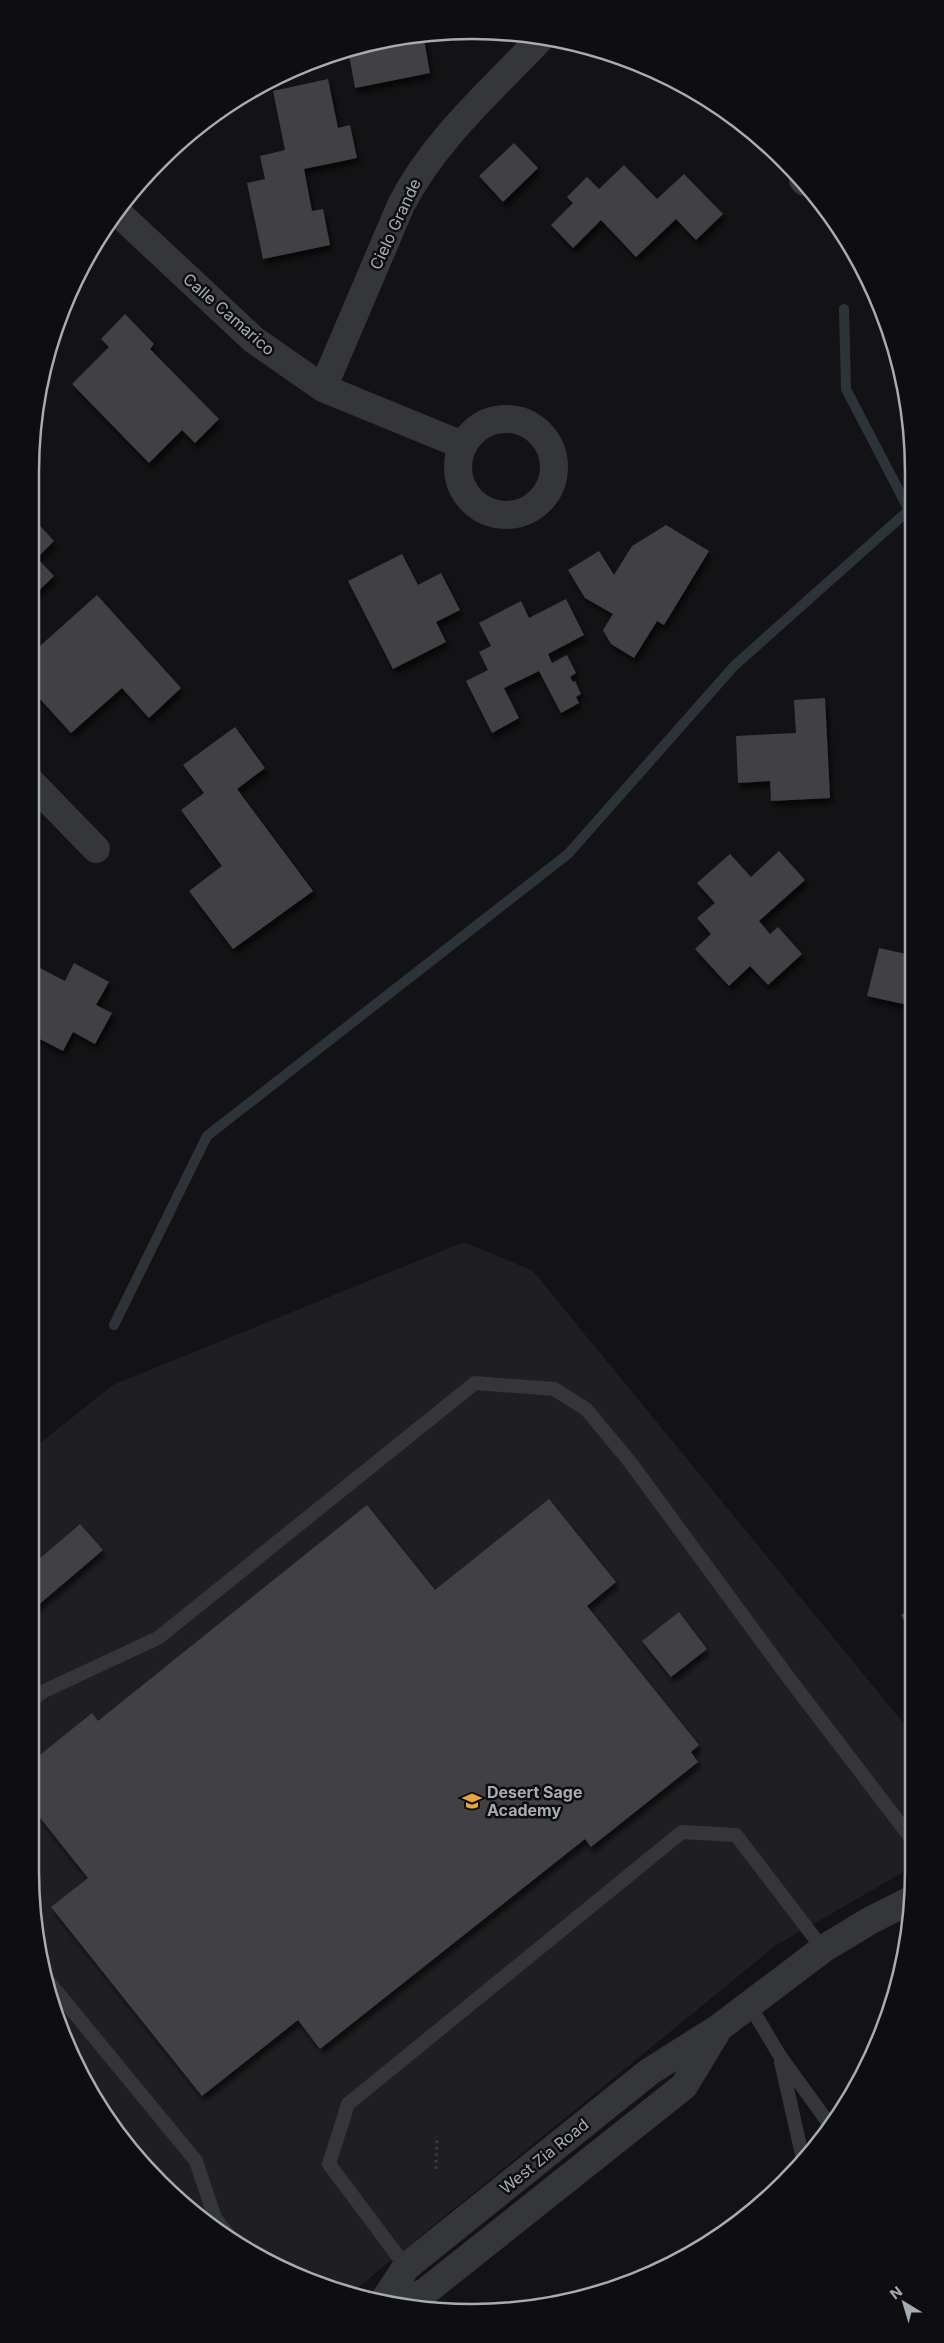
<svg xmlns="http://www.w3.org/2000/svg" width="944" height="2343" font-family="Inter,sans-serif">
  <style>
    .built { fill: #1f1f22 }
    .lines { fill: none; stroke-linecap: round; stroke-linejoin: round }
    .stream { stroke: #2c343a; stroke-width: 10 }
    .building { fill: #404145; filter: url(#shadow) }
    .path { stroke: #3b3c40; stroke-width: 3; stroke-dasharray: 2.5 4; stroke-linecap: butt }
    .service { stroke: #353639; stroke-width: 14 }
    .minor { stroke: #353639; stroke-width: 28 }
    .tertiary { stroke: #353639; stroke-width: 28 }
    .labels { text-anchor: middle; stroke-width: 5; stroke-linejoin: round; paint-order: stroke }
    .street-label { font-size: 16px; fill: #a6abb4; stroke: #0e0e10 }
    .poi-label { font-size: 16px; font-weight: bold; fill: #a6abb4; stroke: #0e0e10; text-anchor: start }
    .rim { fill: none; stroke: #a6abb4; stroke-width: 2.5 }
  </style>
  <defs>
    <filter id="shadow"><feDropShadow dx="3" dy="5.5" stdDeviation="2.5" flood-color="#0009"/></filter>
  </defs>
  <rect width="100%" height="100%" fill="#131315"/>
  <path class="built" d="M464,1242l69,29 381,465v130l-139,80 -425,348 -20,-4 -79,-36 -111,-92 -51,-70 -35,-79 -24,-142v-420l83,-66z"/>
  <g class="lines">
    <path class="stream" d="M114,1325l93,-189 361,-282 166,-188 175,-156 -63,-121 -2,-80"/>
  </g>
  <path class="building" d="M423,34l7,39 -75,15 -7,-39 9,-4z
    M328,79l10,49 12,-3 7,33 -53,11 8,42 11,-2 7,36 -67,14 -16,-76 18,-4 -5,-23 25,-6 -12,-59z
    M514,143l24,25 -35,34 -24,-26z
    M624,165l33,34 27,-25 39,40 -27,26 -20,-21 -40,38 -35,-37 -28,28 -22,-23 22,-22 -6,-6 20,-20 12,12z
    M125,314l29,30 -4,5 69,70 -24,24 -13,-13 -33,33 -77,-79 37,-37 -8,-8z
    M30,515l24,26 -17,17 17,18 -24,23z
    M666,525l43,26 -45,74 -7,-4 -23,37 -23,-14 -8,-14 10,-16 -28,-16 -17,-28 31,-19 15,24 18,-29z
    M402,554l16,31 23,-12 19,37 -24,12 10,20 -53,27 -45,-88z
    M97,595l84,93 -32,30 -27,-30 -51,45 -41,-45v-33z
    M566,599l18,36 -36,19 4,9 15,-8 9,18 -6,4 3,5 2,-1 6,13 -5,3 3,6 -18,10 -22,-42 -35,17 15,30 -27,15 -26,-52 22,-11 -9,-18 12,-6 -12,-23 42,-22 8,17z
    M825,698l5,100 -59,3 -1,-20 -32,2 -2,-47 60,-3 -2,-33z
    M235,727l30,41 -28,21 76,102 -80,58 -44,-58 33,-25 -41,-56 23,-17 -21,-28z
    M779,851l26,29 -46,41 11,13 8,-7 24,27 -34,31 -18,-19 -21,20 -34,-37 16,-15 -14,-16 18,-15 -18,-20 33,-29 21,23z
    M911,934l1,72 -45,-10 12,-48 27,6z
    M30,963l35,18 9,-18 35,19 -13,23 16,8 -17,31 -22,-12 -10,19 -33,-17z
    M549,1499l67,83 -29,24 112,139 -8,7 7,10 -107,85 -6,-8 -265,210 -22,-29 -96,76 -151,-189 37,-29 -58,-73 2,-16 -2,-26 62,-50 6,8 269,-216 68,85z
    M80,1524l23,26 -73,62v-45z
    M913,1607v30l-12,-22z
    M679,1612l28,37 -36,28 -29,-36z"/>
  <g class="lines">
    <path class="path" d="M436,2169l1,-33"/>
    <path class="service" d="M30,1702l12,-10 116,-54 317,-255 79,6 32,20 44,53 158,215 126,165
      M48,1981l148,180 19,57 15,19
      M749,2004l31,52 50,69
      M781,2062l22,97
      M406,2267l-77,-103 19,-60 334,-272 54,3 87,114"/>
    <path class="minor" d="M117,212l137,128 69,48 139,57
      M323,388l78,-183c33,-65 91,-115 141,-168
      M458 467a48 48 0 1 1 96 0a48 48 0 1 1-96 0Z
      M30,781l66,68"/>
    <path class="tertiary" d="M803,180l2,2
      M383,2302l23,-35 243,-195 71,-45 103,-78 48,-29 38,-19
      M394,2304l31,-12 259,-206 32,-53"/>
  </g>
  <defs>
    <g id="school-bare" transform="scale(1.5)"><path d="M0-5L7-2L0 1L-7-2ZM-4 1L0 2.5L4 1V4Q0 6-4 4Z" fill="#e5a53b" stroke="#0e0e10" stroke-width="2.5" paint-order="stroke"/></g>
  </defs>
  <g fill-rule="evenodd">
    <use href="#school-bare" x="472" y="1801"/>
  </g>
  <g class="labels">
    <g class="street-label">
      <text transform="translate(395 224) rotate(-65)" y="6">Cielo Grande</text>
      <text transform="translate(229 314) rotate(41)" y="6">Calle Camarico</text>
      <text transform="translate(544 2156) rotate(-39)" y="6">West Zia Road</text>
    </g>
    <g class="poi-label">
      <text x="487" y="1798">Desert Sage<tspan x="487" dy="18">Academy</tspan></text>
    </g>
  </g>
  <path d="M0 0H944V2343H0ZM472 39H472A433 433 0 0 1 905 472V1871A433 433 0 0 1 472 2304H472A433 433 0 0 1 39 1871V472A433 433 0 0 1 472 39Z" fill="#0e0e10" fill-rule="evenodd"/>
  <path class="rim" d="M472 39H472A433 433 0 0 1 905 472V1871A433 433 0 0 1 472 2304H472A433 433 0 0 1 39 1871V472A433 433 0 0 1 472 39Z"/>
  <g transform="translate(904 2303) rotate(322)" stroke="#0e0e10" stroke-width="4" paint-order="stroke">
  <path d="M0-4L9 19L0 12L-9 19Z" fill="#a6abb4"/>
  <text y="-8" font-size="14" font-weight="bold" text-anchor="middle" fill="#a6abb4">N</text>
  </g>
</svg>
